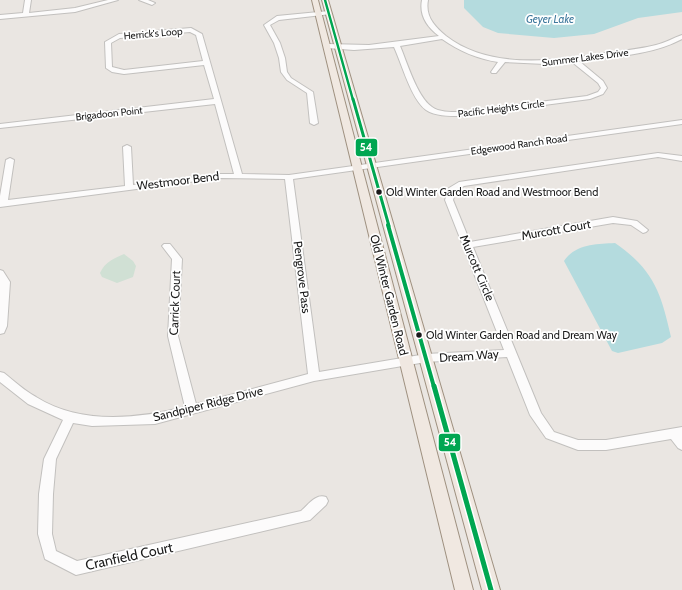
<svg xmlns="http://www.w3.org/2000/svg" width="682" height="590" font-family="Cabin,sans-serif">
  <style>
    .wetland { fill: #d0e0d4 }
    .water { fill: #b4dbde }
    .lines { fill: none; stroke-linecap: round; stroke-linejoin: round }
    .minor-casing { stroke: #c2c0be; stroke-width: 2 }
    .major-casing { stroke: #9f9180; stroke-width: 2 }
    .minor { fill: #fcfbfb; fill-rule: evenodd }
    .major { fill: #f0e8e1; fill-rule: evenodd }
    .bus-1-far3-casing { stroke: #fff; stroke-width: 4.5 }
    .bus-1-far2-casing { stroke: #fff; stroke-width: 5.5 }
    .bus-1-far1-casing { stroke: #fff; stroke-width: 7 }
    .bus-1-casing { stroke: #fff; stroke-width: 8 }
    .bus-1-far3 { stroke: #00a651; stroke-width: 2.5 }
    .bus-1-far2 { stroke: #00a651; stroke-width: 3 }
    .bus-1-far1 { stroke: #00a651; stroke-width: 4 }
    .bus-1 { stroke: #00a651; stroke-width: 5 }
    .bus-dot { fill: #1a1a1a; stroke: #fff; stroke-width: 1.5 }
    .labels { text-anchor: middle; stroke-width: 3.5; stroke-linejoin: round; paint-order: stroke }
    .far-street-label { font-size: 10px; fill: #1a1a1a; stroke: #fff }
    .far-water-label { font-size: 11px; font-style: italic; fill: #3f799d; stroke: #fff }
    .bus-label { font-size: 11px; fill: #1a1a1a; stroke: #fff; text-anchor: start }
    .street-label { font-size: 12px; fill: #1a1a1a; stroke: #fff }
    .near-street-label { font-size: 14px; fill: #1a1a1a; stroke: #fff }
    .line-badge { stroke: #fff; stroke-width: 1.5 }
    .badge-label { font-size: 11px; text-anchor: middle; font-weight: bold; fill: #fff }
  </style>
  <rect width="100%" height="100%" fill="#eae6e2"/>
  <path class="wetland" d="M124,254l9,7 3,5 -3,11 -16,6 -15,-6 -2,-4c5,-11 13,-14 24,-19z"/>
  <path class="water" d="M464,0h218v12l-44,6 -44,16 -40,4 -56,-5 -15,-6 -19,-19z
    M615,243c39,27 46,50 56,94l-9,6 -44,10 -6,-2 -48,-90c11,-17 33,-17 51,-18z"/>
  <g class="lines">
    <g class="minor-casing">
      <path id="minor" d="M25,0h6l-2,13 46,-5 33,-8h10l-43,12 -75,7v-4l23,-2z
        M139,0h9l7,3 -3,2z
        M422,0h6c-3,16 6,26 18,36 44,34 108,25 159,17 17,-2 35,-4 51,-8 9,-2 17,-7 26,-10v4c-30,16 -70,18 -103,22l24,20 4,7 -4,6 -13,5 -131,17c-11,0 -24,0 -33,-6 -15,-11 -24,-46 -32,-63l-40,3 -27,-2 -3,-2 3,-2 42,1 70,-9c-12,-9 -20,-21 -17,-36zM442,39c17,12 36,20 56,23l-7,10 1,1h4l9,-11 40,2 27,-2 26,21 3,5 -3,4 -11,4 -128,16c-9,0 -20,0 -27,-5 -15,-10 -25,-45 -32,-61z
        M329,11l2,1v2l-52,6 -9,5 10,18 5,15 2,14 4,6 22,14 5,31 -4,2 -4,-2 -3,-30 -20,-13 -6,-8 -2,-14 -5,-15 -10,-18 13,-9z
        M191,28l11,6 40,140 47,1 393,-55v4l-389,55 26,193 107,-18 78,-4 -59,-150 4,-12 10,-6 199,-29 24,3v5l-24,-4 -194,29 -8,5 -3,9 17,42 143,-25 24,4 11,9 -2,2 -3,1 -12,-8 -18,-2 -140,24 68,166 13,19 24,8h28l76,-13v23l-4,-2 -7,-9 -65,11h-28l-32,-12 -16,-23 -23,-58 -81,5 -112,19 -159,43 -63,2 -19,-3 -17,36 -3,35 -1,40 4,17 21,10 224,-50c7,-6 15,-18 25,-14l2,4 -2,4 -16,15 -234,55 -31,-16 -7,-25 1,-40 5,-35 19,-39 -35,-16 -28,-22v-10l4,1c10,8 21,18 32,24 44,28 101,22 149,10l-17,-71 4,-77 -10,-13 2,-2h6l12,15 -4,77 18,68 112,-30 -23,-195 -65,-1 -220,29v-11l6,-36 4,-2 4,2 -6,40 117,-14 -2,-39 4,-2 4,2 2,38 87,-11h14l-19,-70 -215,24v-4l214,-25 -10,-34 -80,9 -12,-2 -6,-4 -1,-26 14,-8zM190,32l6,3 7,26 -79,9 -12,-3 -1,-24 9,-5z
        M0,270l3,1 7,11 -3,44 -3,7 -4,1z"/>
    </g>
    <g class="major-casing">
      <path id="major" d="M312,0h6l155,590h-18z
        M322,0h6l172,590h-18z"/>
    </g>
    <use href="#minor" class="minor"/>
    <use href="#major" class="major"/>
    <g class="bus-1-far3-casing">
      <path id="bus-1-far3" d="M325,0l28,100"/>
    </g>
    <g class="bus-1-far2-casing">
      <path id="bus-1-far2" d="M353,99l36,127"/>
    </g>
    <g class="bus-1-far1-casing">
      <path id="bus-1-far1" d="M388,225l46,162"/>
    </g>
    <g class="bus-1-casing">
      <path id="bus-1" d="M434,386l57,204"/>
    </g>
    <use href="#bus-1-far3" class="bus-1-far3"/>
    <use href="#bus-1-far2" class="bus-1-far2"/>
    <use href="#bus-1-far1" class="bus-1-far1"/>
    <use href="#bus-1" class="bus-1"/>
  </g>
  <g class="bus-dot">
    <circle cx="379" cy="192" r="3.5"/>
    <circle cx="419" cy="335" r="3.5"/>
  </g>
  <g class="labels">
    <g class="far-street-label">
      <text transform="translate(153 33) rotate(-5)" y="4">Herrick's Loop</text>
      <text transform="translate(585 57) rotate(-7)" y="4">Summer Lakes Drive</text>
      <text transform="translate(501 108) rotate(-7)" y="4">Pacific Heights Circle</text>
      <text transform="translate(109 113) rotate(-6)" y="4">Brigadoon Point</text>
      <text transform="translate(519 144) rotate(-8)" y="4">Edgewood Ranch Road</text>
    </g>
    <g class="far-water-label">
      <text x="550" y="23">Geyer Lake</text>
    </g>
    <g class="bus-label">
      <text x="386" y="196">Old Winter Garden Road and Westmoor Bend</text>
      <text x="426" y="339">Old Winter Garden Road and Dream Way</text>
    </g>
    <g class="street-label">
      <text transform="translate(178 181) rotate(-7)" y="4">Westmoor Bend</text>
      <text transform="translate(556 230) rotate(-10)" y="4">Murcott Court</text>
      <text transform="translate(477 268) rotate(67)" y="4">Murcott Circle</text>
      <text transform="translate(302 277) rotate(83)" y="4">Pengrove Pass</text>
      <text transform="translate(389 295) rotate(76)" y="4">Old Winter Garden Road</text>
      <text transform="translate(175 303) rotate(-88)" y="4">Carrick Court</text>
      <text transform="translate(469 356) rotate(-4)" y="4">Dream Way</text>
      <text transform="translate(208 404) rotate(-14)" y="4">Sandpiper Ridge Drive</text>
    </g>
    <g class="near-street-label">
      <text transform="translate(129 556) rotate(-12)" y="5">Cranfield Court</text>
    </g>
  </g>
  <g class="line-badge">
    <rect x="355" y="138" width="23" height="19" rx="4" fill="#00a651"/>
    <rect x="438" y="433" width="23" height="19" rx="4" fill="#00a651"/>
  </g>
  <g class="badge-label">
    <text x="366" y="151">54</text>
    <text x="450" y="446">54</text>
  </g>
</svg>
